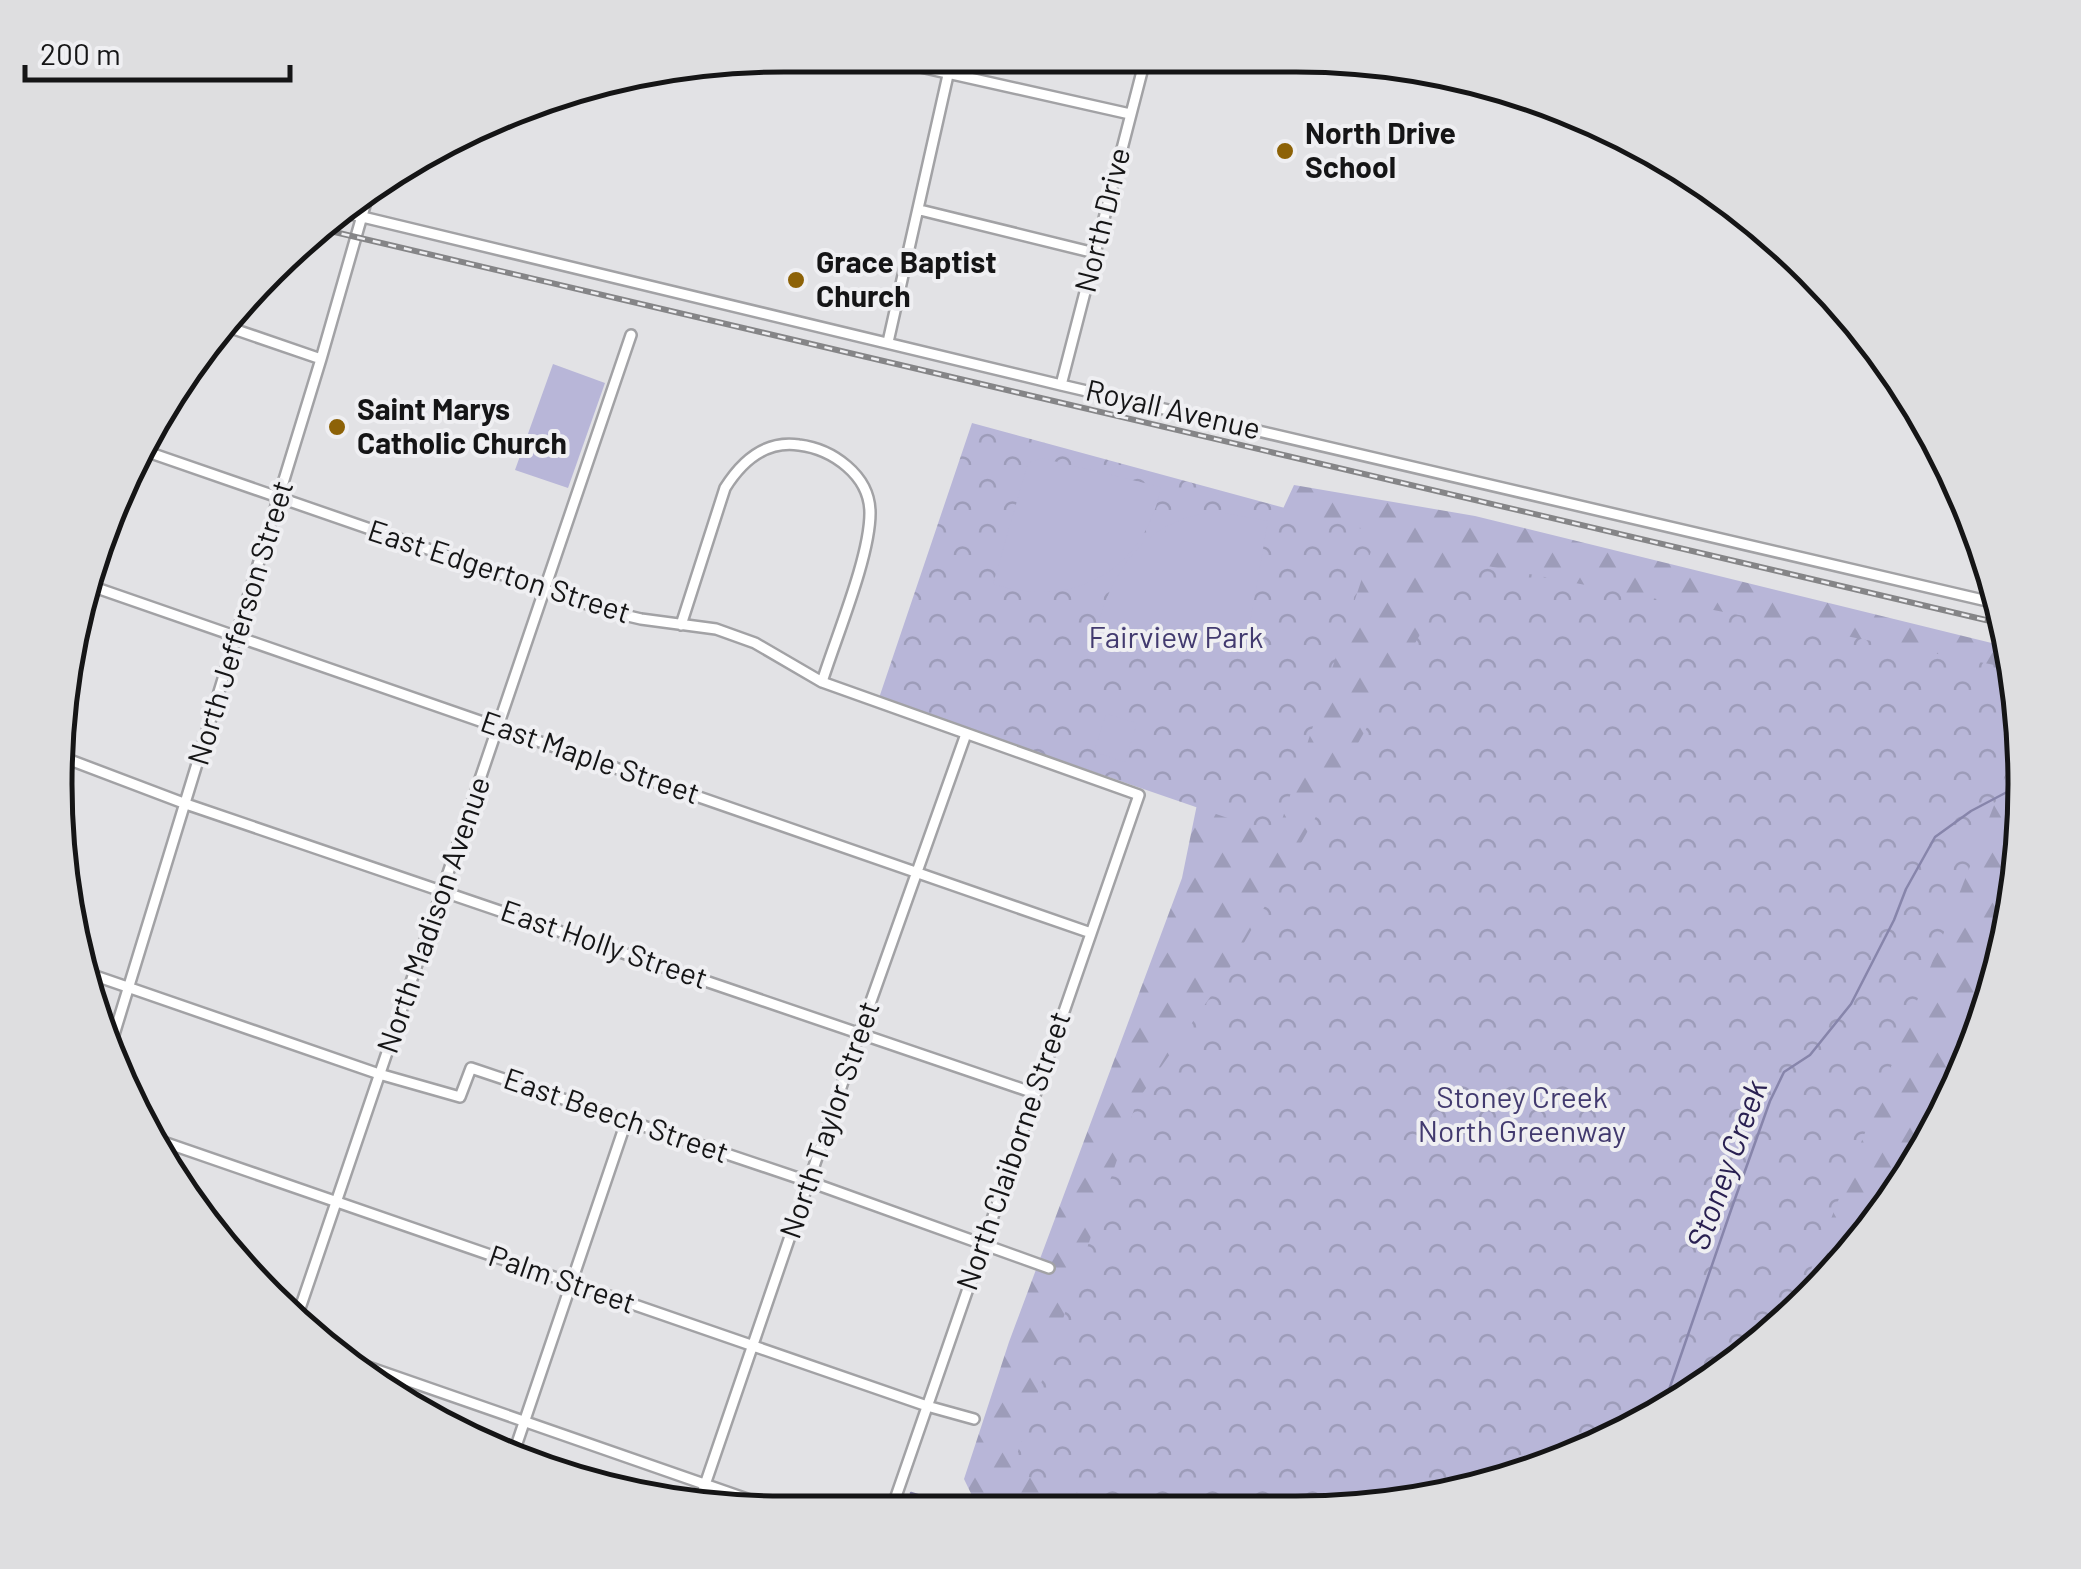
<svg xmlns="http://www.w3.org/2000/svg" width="2081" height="1569" font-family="Barlow,sans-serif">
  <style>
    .forest { fill: url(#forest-firs) }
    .park { fill: url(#park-crowns) }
    .garden { fill: #b8b6d8 }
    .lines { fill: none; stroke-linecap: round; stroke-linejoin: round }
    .stream { stroke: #8785ab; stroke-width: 2.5 }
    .minor-casing { stroke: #a2a2a5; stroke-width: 14 }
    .minor { stroke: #fff; stroke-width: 9 }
    .rail-casing { stroke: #858587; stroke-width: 6 }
    .rail { stroke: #efeff2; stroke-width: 2.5; stroke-dasharray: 8; stroke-linecap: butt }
    .poi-dot { fill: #8d6207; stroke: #efeff2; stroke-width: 4 }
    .labels { text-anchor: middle; stroke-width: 8; stroke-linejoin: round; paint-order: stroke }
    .poi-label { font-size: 30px; font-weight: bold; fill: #151516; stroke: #efeff2; text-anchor: start }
    .street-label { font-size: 30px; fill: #151516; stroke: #efeff2 }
    .park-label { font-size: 30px; fill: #423a6f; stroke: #efeff2 }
    .water-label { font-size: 32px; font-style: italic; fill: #292051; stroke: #efeff2 }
    .rim { fill: none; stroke: #151516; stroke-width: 5 }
  </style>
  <defs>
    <pattern id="forest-firs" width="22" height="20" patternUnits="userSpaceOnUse" patternTransform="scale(2.5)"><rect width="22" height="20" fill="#b8b6d8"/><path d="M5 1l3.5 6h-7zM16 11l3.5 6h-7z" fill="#9d9cb9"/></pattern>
    <pattern id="park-crowns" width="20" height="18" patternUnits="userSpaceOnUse" patternTransform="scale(2.5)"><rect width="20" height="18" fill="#b8b6d8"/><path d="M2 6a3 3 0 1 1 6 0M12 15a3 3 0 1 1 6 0" fill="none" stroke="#9d9cb9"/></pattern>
  </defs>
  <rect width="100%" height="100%" fill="#e2e2e5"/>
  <path class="forest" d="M1294,485l181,31 537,132 14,136 -14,142 -29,98 -116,210 -54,66 -111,91 -127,68 -184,49h-413l-14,-29 45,-137 173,-464 55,-270z"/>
  <path class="park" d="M972,423l405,110 -100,302 -398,-137z
    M1462,561l553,108 6,68 -222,563 -14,23 -83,68 -127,68 -184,49h-280l-44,-20 -56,-16 126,-371 88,-125z"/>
  <path class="garden" d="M553,364l52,19 -37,105 -53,-18z
    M1041,458l120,29c-16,83 -88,123 -168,97l35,-121z
    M1206,513h18l44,8 -20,113c-39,31 -106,0 -150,-11 17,-56 47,-99 108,-110z
    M1106,714l31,9 -12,39 -31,-10z"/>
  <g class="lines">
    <path class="stream" d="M1661,1413l70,-203 39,-109 14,-29 26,-17 41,-51 43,-84 12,-31 29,-52 36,-26 55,-29
      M911,1493l48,15"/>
    <g class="minor-casing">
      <path id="minor" d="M867,55l263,59
        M920,210l175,43
        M346,213l715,172 939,219
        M222,325l99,34
        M888,342l60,-267
        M1061,385l85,-329
        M139,449l468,162 34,8 75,10 39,14 67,39 317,113 -247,713
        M88,585l1003,348
        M681,625l44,-137c17,-27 41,-48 74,-43 33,4 71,30 71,68 0,44 -34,124 -48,169
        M62,757l124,47 848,289
        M84,972l295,102 81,23 11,-29 339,114 239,86
        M109,1051l212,-692 47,-164
        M152,1138l775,268 47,13
        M295,1323l336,-988
        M334,1355l439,153
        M512,1458l115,-339
        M697,1508l163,-476 106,-298"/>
    </g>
    <use href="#minor" class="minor"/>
    <g class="rail-casing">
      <path id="rail" d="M326,230l1681,395"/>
    </g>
    <use href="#rail" class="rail"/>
  </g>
  <g class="poi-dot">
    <circle cx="1285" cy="151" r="10"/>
    <circle cx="796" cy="280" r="10"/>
    <circle cx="337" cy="427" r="10"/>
  </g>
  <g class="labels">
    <g class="poi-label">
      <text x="1305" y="144">North Drive<tspan x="1305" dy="34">School</tspan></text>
      <text x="816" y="273">Grace Baptist<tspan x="816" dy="34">Church</tspan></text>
      <text x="357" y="420">Saint Marys<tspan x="357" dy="34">Catholic Church</tspan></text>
    </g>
    <g class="street-label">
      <text transform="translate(1103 220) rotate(-76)" y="10">North Drive</text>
      <text transform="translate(1173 410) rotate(13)" y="10">Royall Avenue</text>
      <text transform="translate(499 572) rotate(18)" y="10">East Edgerton Street</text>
      <text transform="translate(241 623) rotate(-73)" y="10">North Jefferson Street</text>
      <text transform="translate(590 758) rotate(19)" y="10">East Maple Street</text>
      <text transform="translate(434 915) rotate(-71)" y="10">North Madison Avenue</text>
      <text transform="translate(604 945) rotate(19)" y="10">East Holly Street</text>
      <text transform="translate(616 1116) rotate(19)" y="10">East Beech Street</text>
      <text transform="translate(830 1120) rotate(-71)" y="10">North Taylor Street</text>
      <text transform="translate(1014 1151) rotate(-71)" y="10">North Claiborne Street</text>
      <text transform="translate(562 1280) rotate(19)" y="10">Palm Street</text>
    </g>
    <g class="park-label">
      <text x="1176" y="648">Fairview Park</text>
      <text x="1522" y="1108">Stoney Creek<tspan x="1522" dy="34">North Greenway</tspan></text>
    </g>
    <g class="water-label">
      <text transform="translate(1727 1165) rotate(-70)" y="11">Stoney Creek</text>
    </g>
  </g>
  <path d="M0 0H2081V1569H0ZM784 72H1296A712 712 0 0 1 2008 784V784A712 712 0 0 1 1296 1496H784A712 712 0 0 1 72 784V784A712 712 0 0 1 784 72Z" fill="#dedee0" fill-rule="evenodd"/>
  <path class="rim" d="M784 72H1296A712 712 0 0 1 2008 784V784A712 712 0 0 1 1296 1496H784A712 712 0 0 1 72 784V784A712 712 0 0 1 784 72Z"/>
  <path d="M25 65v15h265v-15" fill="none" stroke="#151516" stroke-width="5"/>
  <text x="40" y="65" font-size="30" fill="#151516" stroke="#efeff2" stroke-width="8" paint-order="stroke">200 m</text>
</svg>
